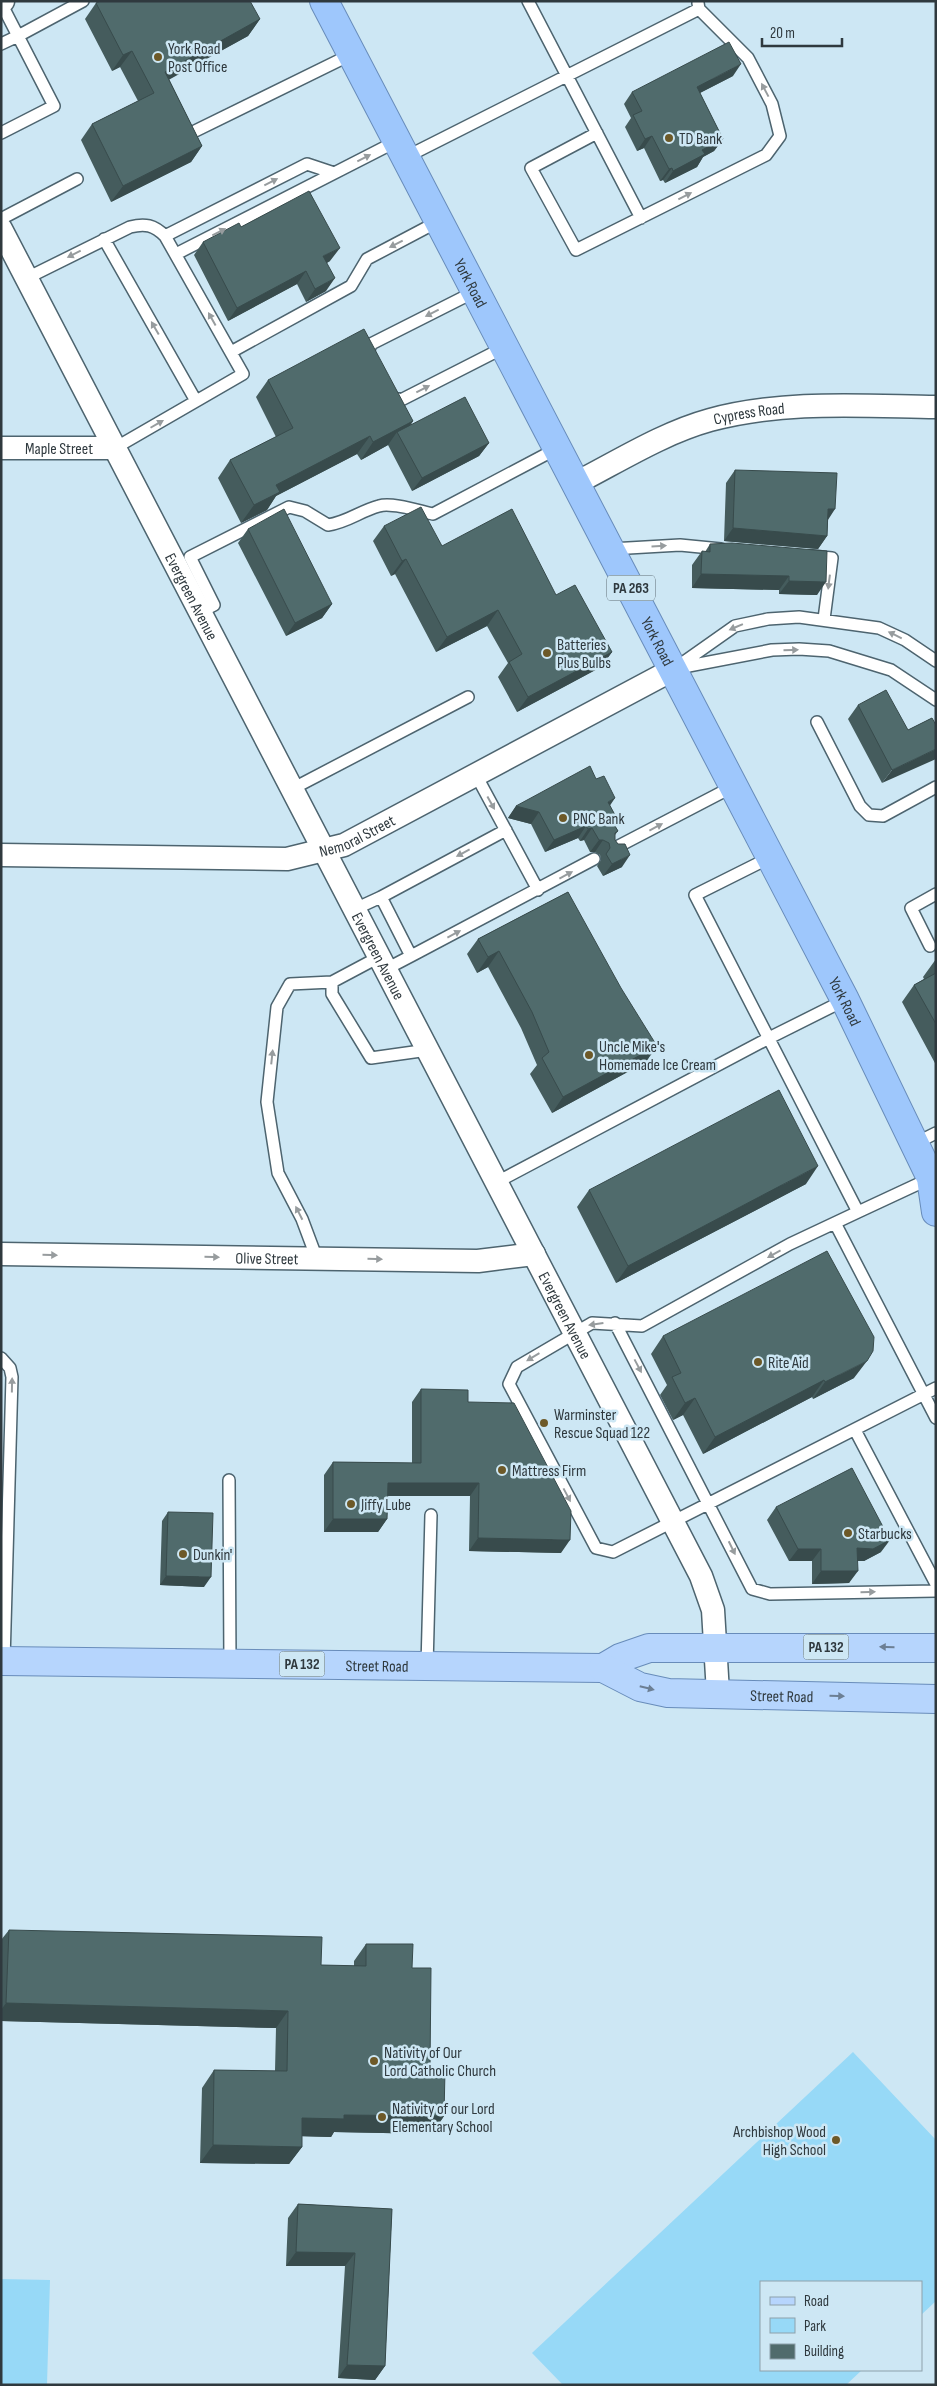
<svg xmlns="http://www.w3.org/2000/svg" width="937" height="2386" font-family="'Sofia Sans Condensed',sans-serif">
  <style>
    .green { fill: #97d9f7 }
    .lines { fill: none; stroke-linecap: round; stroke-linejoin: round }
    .service-casing { stroke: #4d646f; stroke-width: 14 }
    .minor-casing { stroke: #4d646f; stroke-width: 25 }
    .primary-casing { stroke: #688cba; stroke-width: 30 }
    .trunk-casing { stroke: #688cba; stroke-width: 30 }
    .service { stroke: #fff; stroke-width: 11 }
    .minor { stroke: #fff; stroke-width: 22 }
    .primary { stroke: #b6d5fd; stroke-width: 28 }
    .trunk { stroke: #9ec7fc; stroke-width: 28 }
    .wall { fill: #455c5d }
    .shaded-wall { fill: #384b4c }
    .building { fill: #506b6c; stroke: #384b4c }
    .oneway { fill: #979c9e }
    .oneway2 { fill: #6c7f94 }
    .poi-dot { fill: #6d5928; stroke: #cde7f4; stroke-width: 2 }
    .labels { text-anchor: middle; stroke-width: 5; stroke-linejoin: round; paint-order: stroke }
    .shield { fill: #cde7f4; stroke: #5e6d75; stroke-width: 1 }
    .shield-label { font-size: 15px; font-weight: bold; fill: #2f393e }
    .poi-label { font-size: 16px; fill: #2f393e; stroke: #cde7f4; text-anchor: start }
    .street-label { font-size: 16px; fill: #2f393e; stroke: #cde7f4 }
  </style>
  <rect width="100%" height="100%" fill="#cde7f4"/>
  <path class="green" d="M853,2052l83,88v161l-15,14v-33h-160v88h101l-16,15h-283l-31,-32z
    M1,2279l49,1 -3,105h-46z"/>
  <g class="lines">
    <g class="service-casing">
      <path id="service" d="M528,1l113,217
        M1,3l17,33 65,-35
        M1,44l17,-8 36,70 -53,27
        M597,133l-66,35 45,82 190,-95 14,-19 -8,-32 -24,-46 -49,-49
        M189,134l163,-80
        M406,157l293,-148 -1,-6
        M1,219l76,-40
        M165,236l142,-72 27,9
        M104,239l92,162
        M176,254l221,-113
        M27,278l103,-51c15,-4 24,-2 35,9l78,138 -128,74
        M231,352l120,-66 16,-27 72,-38
        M370,357l-2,-4 3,-9 105,-53
        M390,393l2,4 9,3 104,-53
        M611,549l69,-4 41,4
        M812,556l20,2 -8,61
        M200,612l14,-7 -24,-48 99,-50 16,4 23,14c20,-3 32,-14 51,-19 13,-4 40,5 54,8l125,-66
        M678,668l94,-18 27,-1 30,2 62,19 45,30
        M674,669l61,-43 33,-7 31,-2 80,11 26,12 31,21
        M817,722l43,84 9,9 14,1 53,-29
        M476,775l62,115
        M292,789l176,-92
        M613,849l121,-63
        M771,857l-76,38 163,317 73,-34
        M381,897l125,-67
        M355,909l26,-12 30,59 -21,11 -11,-10 -47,25v12l39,64 57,-8
        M930,946l-19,-38 25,-14
        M411,956l183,-97
        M914,1144l22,-11
        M497,1182l272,-144 76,-38
        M858,1212l-68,32 -148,82 -50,-3 -75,44 -8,17 87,164 17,4 323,-164
        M835,1223l101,195
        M317,1259l-15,-40 -24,-46 -11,-71 10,-95 13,-23 42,-2
        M615,1323l137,266 18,5 166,-3
        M1,1358l9,10 2,9 -8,284
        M855,1430l81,154
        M229,1480l1,183
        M427,1666l4,-151"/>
    </g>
    <g class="minor-casing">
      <g id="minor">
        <path d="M1,2l2,-1"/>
        <path id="s1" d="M1,229l700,1347 12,34 5,83"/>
        <path id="s2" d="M1,448h114"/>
        <path id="s3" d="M576,483c43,-22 87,-50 134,-63 74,-20 150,-14 226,-13"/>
        <path id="s4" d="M1,855l286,4 57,-14 330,-176"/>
        <path id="s5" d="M1,1254l477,7 56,-7"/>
      </g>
    </g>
    <g class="primary-casing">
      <g id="primary">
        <path id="s6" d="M1,1661l602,7 17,-10 29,-10h287"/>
        <path id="s7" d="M603,1668l37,19 28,6 268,6"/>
      </g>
    </g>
    <g class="trunk-casing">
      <g id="trunk">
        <path id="s8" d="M324,1l521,999 86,178 5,34"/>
      </g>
    </g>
    <use href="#service" class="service"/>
    <use href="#minor" class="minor"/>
    <use href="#primary" class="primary"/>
    <use href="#trunk" class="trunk"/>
  </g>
  <path class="wall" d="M96,3l164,16 -12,17 -79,43 33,67 -11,16 -80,40 -30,-62 11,-16 46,-23 -18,-34 -8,4 -27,-52z
    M733,76l-33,17 23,46 -9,12 -11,6 -6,10 -32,16 -2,-3 -3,1 -16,-33 -7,3 -12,-24 6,-9 -7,-14 8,-12z
    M241,227l89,34 -3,2 -1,28 -20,11 -9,-18 -69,37 -34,-66 9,-13z
    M268,380l145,41 -3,5 79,17 -10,13 -67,35 -24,-46 -27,15 -4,-6 -81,42 -9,14 -26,13 -23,-45 12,-18 46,-23 -20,-40z
    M735,470l93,50 -1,16 -9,13 -94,-8 2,-58z
    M384,526l58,20 114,49 56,57 -11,15 -84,45 -19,-35 10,-14 -21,-37 -51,26 -41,-78 -4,2 -18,-35z
    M248,529l84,75 -10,14 -36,18 -48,-93z
    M710,544l117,7 -10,44 -38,-1v-4l-87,-2v-23l10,-14 3,1z
    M858,705l50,25 24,-12 -50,65 -34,-64z
    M516,806h94l5,9 -3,5 6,11 -3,4v5l3,4 4,23 -19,9 -6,-10 4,-6 -1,-5 -5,-3h-5l-6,-12 -4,1 -2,-3 -33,14 -14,-28 -23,-6z
    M568,892l78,170 -94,51 -22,-39 7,-9 -16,-37 -33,-61 -11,6 -10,-19 11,-15z
    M936,959v106l-34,-63 12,-17 10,-6 -1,-2z
    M806,1184l-190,99 -39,-76 12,-17z
    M663,1336l191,42 -41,21 -1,-2 -109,57 -20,-39 -10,5 -13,-25 7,-10 -16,-31z
    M421,1389l47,13 93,151 -92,-2 1,-55h-82l-1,23 -9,13h-54v-57l9,-13 79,1v-61z
    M776,1507l105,45 -17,9h-7l-8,22 -37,1v-23h-23l-22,-41z
    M168,1512l36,75 -44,-2 2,-64z
    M9,1930l312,35 33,1v-5l12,-17 46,24 18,102 14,46 -12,18 -98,-2 -3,5 -29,-1v11l-13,17 -89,-1 2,-75 12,-18 61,1 1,-43 -275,-7v-81z
    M298,2204l94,5 -7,157 -10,14 -37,-2 7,-112h-59l2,-48z"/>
  <path class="shaded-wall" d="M260,19l-12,17 -94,52 11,-16z
    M132,51l-12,16 -8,4 11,-16z
    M741,64l-8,12 -45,23 9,-12z
    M652,136l-8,12 -7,3 8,-12z
    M723,139l-9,12 -11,6 -6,10 -32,16 8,-12 29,-21z
    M202,146l-11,16 -80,40 12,-16z
    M672,168l-9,12 -3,1 9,-12z
    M340,248l-10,13 -16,8 9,-13z
    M306,271l-9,13 -69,37 9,-13z
    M335,278l-9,13 -20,11 9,-13z
    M413,421l-12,17 -4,-6 -9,13 -27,15 12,-18z
    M370,436l-13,18 -81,42 -9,14 -26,13 13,-18 22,-20z
    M489,443l-10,13 -67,35 10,-13z
    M828,509h7l-9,14z
    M733,528l94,8 -9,13 -94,-8z
    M406,559l-11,15 -4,2 11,-15z
    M701,574l88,2 -10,14 -87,-2z
    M789,581l37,1 -9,13 -38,-1z
    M332,604l-10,14 -36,18 9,-13z
    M498,610l-11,16 -51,26 11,-15z
    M612,652l-11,15 -84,45 11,-15z
    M936,749v10l-54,24 10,-13z
    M615,798l-8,12 1,-8z
    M516,806l23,6 -8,12 -23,-6z
    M586,826l-8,12 -33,14 9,-12z
    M592,828l-8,12 -4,1 8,-12z
    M599,840h4l-8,12h-5z
    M630,855l-8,12 -19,9 9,-12z
    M499,951l-11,16 -11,6 11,-16z
    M657,1046l-11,16 -94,51 11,-16z
    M818,1166l-12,18 -190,99 12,-17z
    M867,1361l-13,17 -41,21 12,-17z
    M824,1380l-12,17 -109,57 12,-17z
    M695,1398l-12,17 -10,5 12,-17z
    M388,1483h91l-9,13h-91z
    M333,1519h54l-9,13h-54z
    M478,1538l92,2 -9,13 -92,-2z
    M890,1540l-9,12 -17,9h-15l8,-13z
    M798,1549h23l-9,12h-23z
    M821,1571h37l-9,12 -37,1z
    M166,1576l45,1 -7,10 -44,-2z
    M6,2003l282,8 -12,17 -275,-7v-11z
    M344,2115l100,1 -12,18 -98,-2 -3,5 -41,-1 12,-18z
    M213,2145l89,2 -13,17 -89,-1z
    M296,2252l59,1 -10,13h-59z
    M347,2365l38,1 -10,14 -37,-2z"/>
  <path class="building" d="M100,1h150l10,18 -95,53 37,74 -79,40 -31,-62 62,-31 -22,-42 -9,4 -27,-52z
    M729,42l12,22 -44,23 26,52 -21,11 3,4 -32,17 -1,-3 -3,1 -17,-33 -7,3 -12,-24 9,-4 -10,-19z
    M309,191l31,57 -17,8 12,22 -20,11 -9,-18 -69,37 -34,-66 36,-19 2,4z
    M364,329l49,92 -40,21 -3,-6 -94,49 4,7 -26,13 -24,-45 63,-32 -25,-48z
    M465,397l24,46 -67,35 -25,-46z
    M735,470l102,3 -2,36h-7l-1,27 -94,-8z
    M421,507l21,39 70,-37 44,86 19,-10 37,67 -84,45 -19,-35 13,-8 -24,-44 -51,27 -41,-78 -4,2 -18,-35z
    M284,509l48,95 -37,19 -47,-94z
    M732,543l95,8 -1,31 -37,-1v-5l-88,-2 1,-23 8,1v-8z
    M886,690l22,40 24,-12 4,7v24l-44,21 -34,-65z
    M590,766l6,13 8,-3 11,22 -7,4 7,13 -5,3 8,13 -3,2v7l3,4h7l5,11 -18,9 -6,-10 4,-6 -1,-5 -6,-3h-4l-7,-12 -4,1 -2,-3 -32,14 -15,-28 -23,-6z
    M568,892l53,96 36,58 -94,51 -21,-39 7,-6 -17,-40 -33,-61 -11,6 -10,-18z
    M936,973v51l-22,-39z
    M779,1090l39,76 -190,100 -39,-76z
    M827,1251l47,86 -1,14 -6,10 -42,21 -1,-2 -109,57 -20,-39 -10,5 -13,-26 9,-4 -18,-37z
    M421,1389l47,1v12l46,1 57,108 -1,29 -92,-2 1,-55h-91l-1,36h-54v-57l88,1z
    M852,1468l38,72 -17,9 -16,-1 1,23h-37v-22h-23l-22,-42z
    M168,1512l45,1 -2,64 -45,-1z
    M9,1930l313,7 -1,28 45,1v-22h47l-1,24h19l-1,102h15l-1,46 -100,-1v4l-42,-1v29l-89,-2 1,-75 73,1 1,-60 -282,-8z
    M298,2204l94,5 -7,157 -38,-1 8,-112 -59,-1z"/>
  <defs><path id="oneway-solid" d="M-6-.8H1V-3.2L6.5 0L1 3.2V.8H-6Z" transform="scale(1.25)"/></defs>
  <g class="oneway">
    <use href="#oneway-solid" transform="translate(765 90) rotate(-118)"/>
    <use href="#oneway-solid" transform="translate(364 158) rotate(-27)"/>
    <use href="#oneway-solid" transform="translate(271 182) rotate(-27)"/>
    <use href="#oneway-solid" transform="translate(685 196) rotate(-27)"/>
    <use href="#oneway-solid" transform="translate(219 232) rotate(-27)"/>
    <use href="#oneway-solid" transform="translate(396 244) rotate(153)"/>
    <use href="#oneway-solid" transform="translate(74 254) rotate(153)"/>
    <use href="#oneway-solid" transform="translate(432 313) rotate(153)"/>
    <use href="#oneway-solid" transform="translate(212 319) rotate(-119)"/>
    <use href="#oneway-solid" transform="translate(155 328) rotate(-120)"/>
    <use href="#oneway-solid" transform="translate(423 389) rotate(-27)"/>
    <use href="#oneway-solid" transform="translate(157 424) rotate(-30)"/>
    <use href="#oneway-solid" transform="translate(659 546) rotate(-3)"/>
    <use href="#oneway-solid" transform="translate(829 582) rotate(97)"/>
    <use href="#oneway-solid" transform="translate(736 627) rotate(157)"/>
    <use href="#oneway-solid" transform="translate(895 635) rotate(-154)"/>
    <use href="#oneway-solid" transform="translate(791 650) rotate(-2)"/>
    <use href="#oneway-solid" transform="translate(491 803) rotate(61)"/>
    <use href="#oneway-solid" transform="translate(656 827) rotate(-28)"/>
    <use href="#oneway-solid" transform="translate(463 853) rotate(152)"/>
    <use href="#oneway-solid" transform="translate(566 875) rotate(-28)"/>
    <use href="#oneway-solid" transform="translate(454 934) rotate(-28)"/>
    <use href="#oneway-solid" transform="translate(272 1057) rotate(-84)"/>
    <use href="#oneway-solid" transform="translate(299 1213) rotate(-117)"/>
    <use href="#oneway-solid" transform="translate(774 1254) rotate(151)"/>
    <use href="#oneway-solid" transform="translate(50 1255) rotate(1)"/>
    <use href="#oneway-solid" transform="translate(212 1257) rotate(1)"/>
    <use href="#oneway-solid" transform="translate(375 1259) rotate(1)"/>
    <use href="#oneway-solid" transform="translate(596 1324) rotate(172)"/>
    <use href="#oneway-solid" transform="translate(533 1357) rotate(149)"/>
    <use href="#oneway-solid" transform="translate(638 1366) rotate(62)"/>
    <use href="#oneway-solid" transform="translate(12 1385) rotate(-89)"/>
    <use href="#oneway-solid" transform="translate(567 1495) rotate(62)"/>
    <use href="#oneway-solid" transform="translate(732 1548) rotate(64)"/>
    <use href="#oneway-solid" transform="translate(868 1592) rotate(-1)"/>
  </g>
  <g class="oneway2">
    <use href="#oneway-solid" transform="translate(887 1647) rotate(-179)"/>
    <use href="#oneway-solid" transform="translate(647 1688) rotate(14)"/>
    <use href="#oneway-solid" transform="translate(837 1696) rotate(2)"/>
  </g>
  <g class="poi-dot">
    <circle cx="158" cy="57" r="5"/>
    <circle cx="669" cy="138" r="5"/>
    <circle cx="547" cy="653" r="5"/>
    <circle cx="563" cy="818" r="5"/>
    <circle cx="589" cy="1055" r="5"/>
    <circle cx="758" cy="1362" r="5"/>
    <circle cx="544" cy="1423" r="5"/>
    <circle cx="502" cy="1470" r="5"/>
    <circle cx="351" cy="1504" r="5"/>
    <circle cx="848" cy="1533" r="5"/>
    <circle cx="183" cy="1554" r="5"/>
    <circle cx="374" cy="2061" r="5"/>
    <circle cx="382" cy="2117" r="5"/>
    <circle cx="836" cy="2140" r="5"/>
  </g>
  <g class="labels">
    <g class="shield">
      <rect x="607" y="575.5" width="48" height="25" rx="4"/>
      <rect x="803.5" y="1634.5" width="45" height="25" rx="4"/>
      <rect x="279.5" y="1651.5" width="45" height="25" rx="4"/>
    </g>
    <g class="shield-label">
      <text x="631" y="593">PA 263</text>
      <text x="826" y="1652">PA 132</text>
      <text x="302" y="1669">PA 132</text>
    </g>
    <g class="poi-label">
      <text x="168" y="54">York Road<tspan x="168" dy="18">Post Office</tspan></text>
      <text x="679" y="144">TD Bank</text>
      <text x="557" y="650">Batteries<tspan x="557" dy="18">Plus Bulbs</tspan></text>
      <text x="573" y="824">PNC Bank</text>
      <text x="599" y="1052">Uncle Mike's<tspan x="599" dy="18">Homemade Ice Cream</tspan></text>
      <text x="768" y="1368">Rite Aid</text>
      <text x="554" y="1420">Warminster<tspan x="554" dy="18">Rescue Squad 122</tspan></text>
      <text x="512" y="1476">Mattress Firm</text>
      <text x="361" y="1510">Jiffy Lube</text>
      <text x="858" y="1539">Starbucks</text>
      <text x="193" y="1560">Dunkin'</text>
      <text x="384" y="2058">Nativity of Our<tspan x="384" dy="18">Lord Catholic Church</tspan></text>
      <text x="392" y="2114">Nativity of our Lord<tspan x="392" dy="18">Elementary School</tspan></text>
      <text x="826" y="2137" text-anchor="end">Archbishop Wood<tspan x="826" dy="18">High School</tspan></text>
    </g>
    <g class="street-label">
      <text dy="6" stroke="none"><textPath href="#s8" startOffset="318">York Road</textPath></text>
      <text dy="6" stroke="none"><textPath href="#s3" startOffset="188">Cypress Road</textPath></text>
      <text dy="6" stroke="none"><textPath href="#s2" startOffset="58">Maple Street</textPath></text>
      <text dy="6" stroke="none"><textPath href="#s1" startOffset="414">Evergreen Avenue</textPath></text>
      <text dy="6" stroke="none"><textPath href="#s8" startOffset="722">York Road</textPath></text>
      <text dy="6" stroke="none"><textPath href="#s4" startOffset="360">Nemoral Street</textPath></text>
      <text dy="6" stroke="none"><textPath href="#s1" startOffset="819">Evergreen Avenue</textPath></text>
      <text dy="6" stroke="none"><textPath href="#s8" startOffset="1128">York Road</textPath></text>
      <text dy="6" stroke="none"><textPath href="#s5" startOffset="266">Olive Street</textPath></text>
      <text dy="6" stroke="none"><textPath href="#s1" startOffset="1224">Evergreen Avenue</textPath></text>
      <text dy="6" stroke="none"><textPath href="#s6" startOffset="376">Street Road</textPath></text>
      <text dy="6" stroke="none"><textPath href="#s7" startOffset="184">Street Road</textPath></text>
    </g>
  </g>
  <rect width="937" height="2386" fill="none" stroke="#2f393e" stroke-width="5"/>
  <rect x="760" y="2281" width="162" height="90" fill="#cde7f4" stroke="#8ea1ab"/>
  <rect x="770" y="2297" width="25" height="8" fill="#b6d5fd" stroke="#8ea1ab"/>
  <text x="804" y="2306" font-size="15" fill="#2f393e">Road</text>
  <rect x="770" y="2318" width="25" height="15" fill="#97d9f7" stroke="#8ea1ab"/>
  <text x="804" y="2331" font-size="15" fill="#2f393e">Park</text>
  <rect x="770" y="2344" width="25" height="15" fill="#506b6c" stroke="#8ea1ab"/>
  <text x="804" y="2356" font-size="15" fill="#2f393e">Building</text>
  <path d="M762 38v8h80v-8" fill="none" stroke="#2f393e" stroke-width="2.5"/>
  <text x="770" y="38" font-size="15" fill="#2f393e" stroke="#cde7f4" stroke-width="4" paint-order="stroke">20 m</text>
</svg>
